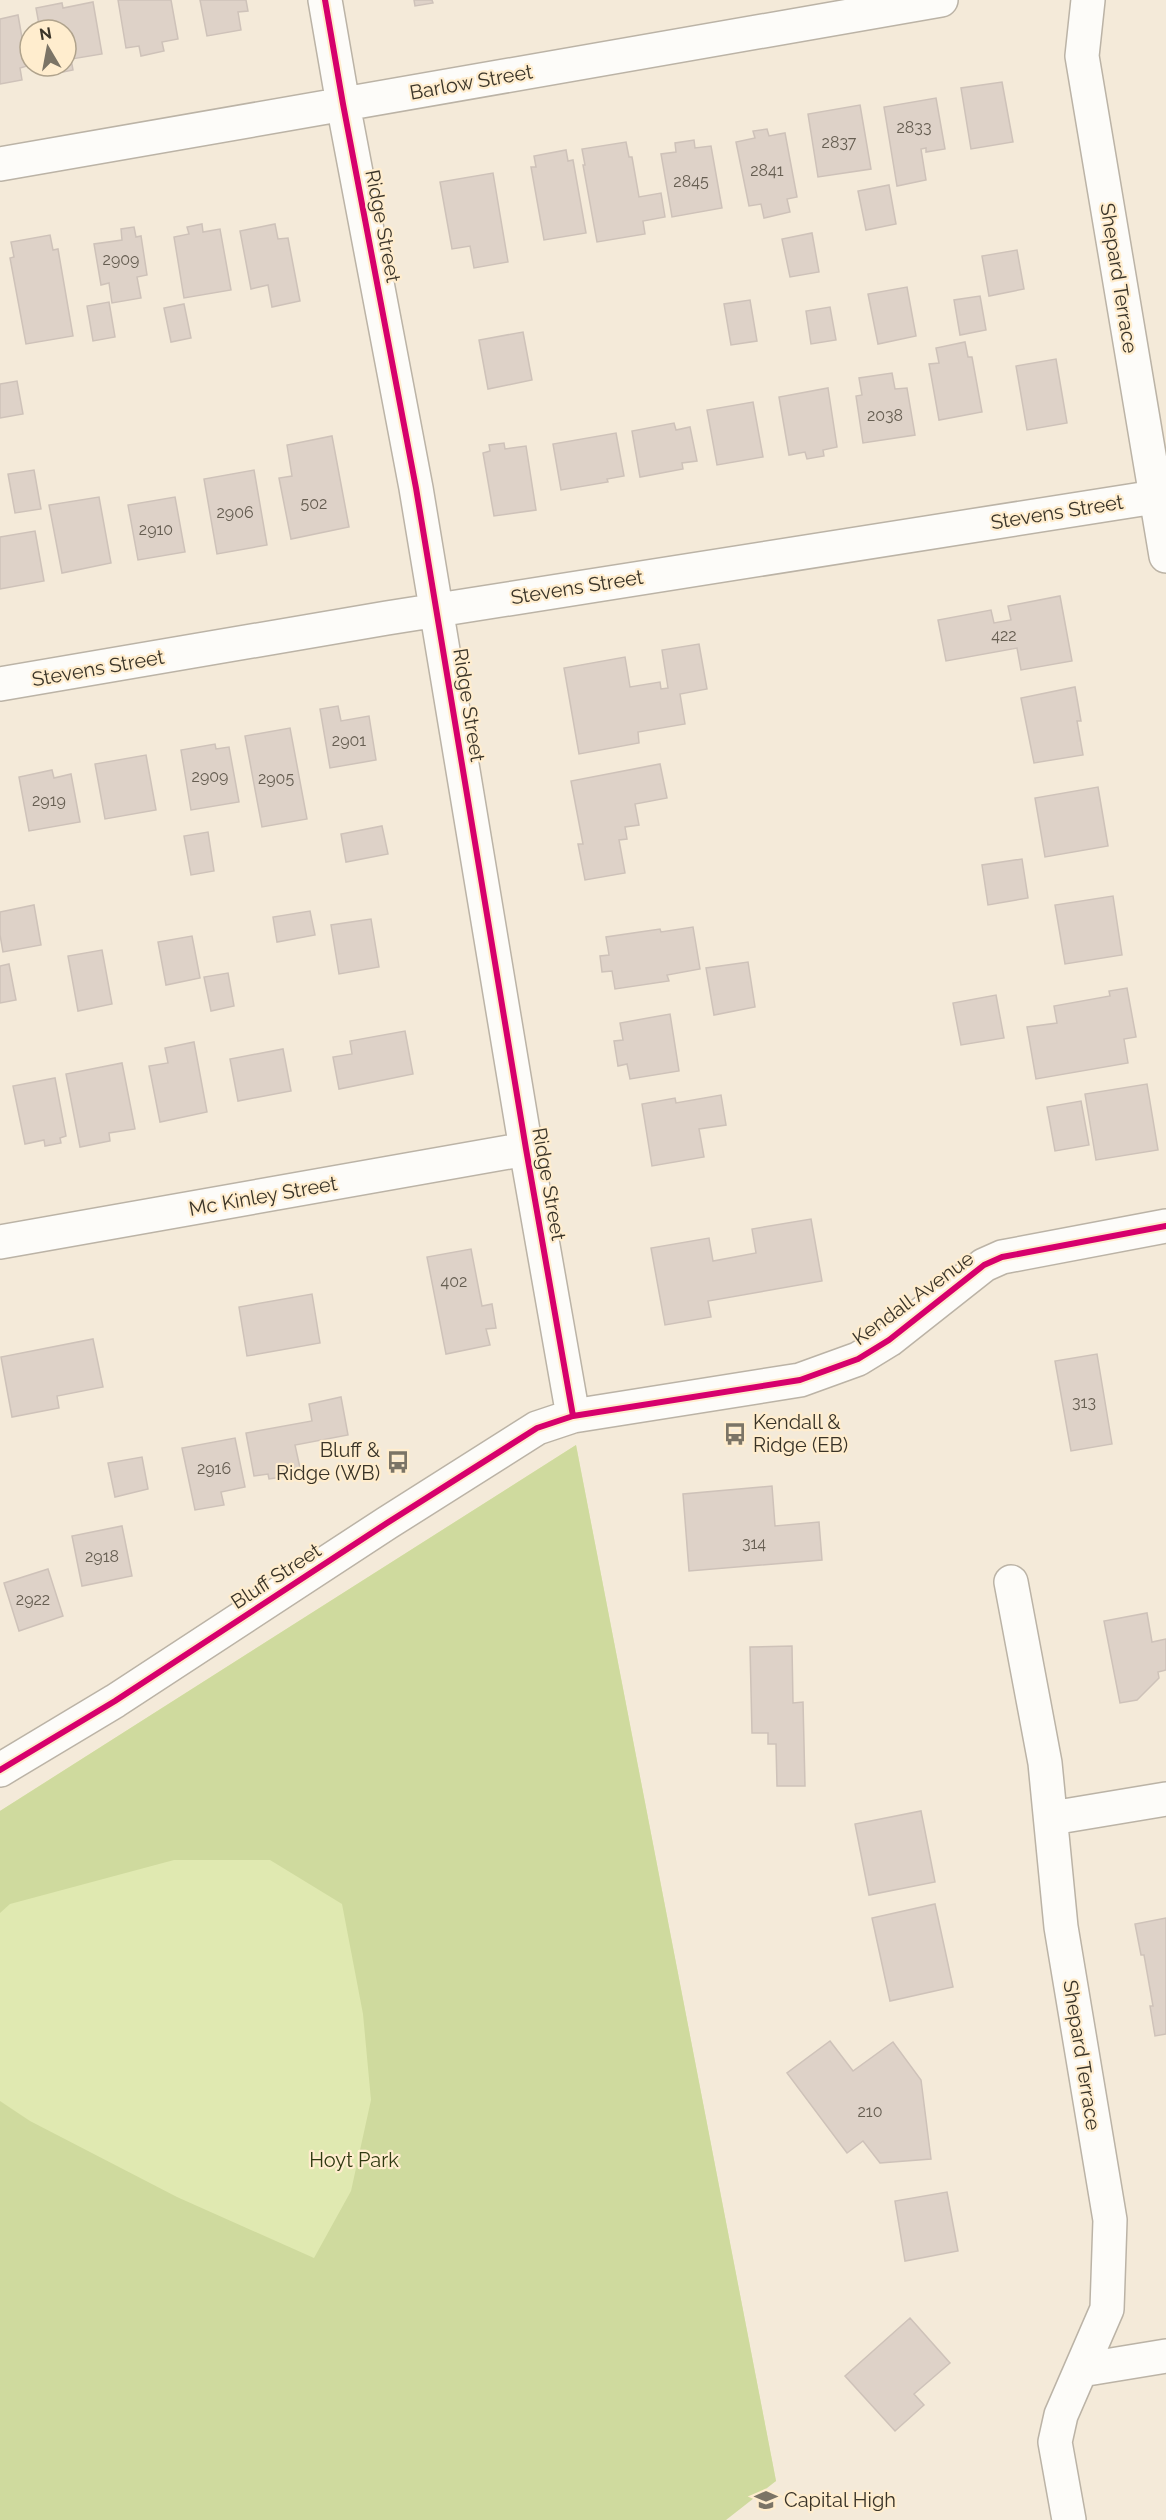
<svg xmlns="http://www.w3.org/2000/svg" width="1166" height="2520" font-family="Raleway,sans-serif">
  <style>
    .green { fill: #e0e9b1 }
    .forest { fill: #cfda9e }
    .building { fill: #ded2c8; stroke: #cec2b9; stroke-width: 1.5 }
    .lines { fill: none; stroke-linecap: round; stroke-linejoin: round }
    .minor-casing { stroke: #bbb3a6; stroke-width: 36 }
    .minor { stroke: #fdfcf9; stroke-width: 33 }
    .cycleway-casing { stroke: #ffedce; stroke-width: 10 }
    .cycleway { stroke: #d6006c; stroke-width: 6 }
    .labels { text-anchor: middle; stroke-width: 4.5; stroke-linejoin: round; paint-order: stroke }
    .number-label { font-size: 16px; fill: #665e52 }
    .street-label { font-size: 20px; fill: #3a3428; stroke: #ffedce }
    .poi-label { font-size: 20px; fill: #3a3428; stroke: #ffedce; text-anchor: start }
    .park-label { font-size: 20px; fill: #2f3911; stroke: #ffedce }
  </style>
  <rect width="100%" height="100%" fill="#f4ead9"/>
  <path class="green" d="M576,1445l200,1036 -67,39h-709v-709z"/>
  <path class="forest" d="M576,1445l200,1036 -50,39h-726v-419l30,20 147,76 137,61 37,-67 20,-91 -8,-86 -21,-110 -72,-44h-96l-164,44 -10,9v-102z"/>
  <path class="building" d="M118,0h53l7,39 -16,3 2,9 -23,5 -2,-10 -13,2z
    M200,0h46l2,11 -10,1 3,18 -34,6z
    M414,0h18l1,3 -18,3z
    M93,2l9,52 -31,5 2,11 -25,5 -2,-9h20v-36h-26l-4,-22 26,-5 1,5z
    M18,15l9,51 -7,2 2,12 -22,4v-65z
    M1002,82l11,60 -42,7 -10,-61z
    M936,98l9,51 -19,3v-4l-5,1 5,31 -29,6 -13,-79z
    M860,105l11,64 -53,8 -10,-63z
    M767,129l2,7 16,-3 12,64 -10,2 3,13 -26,6 -3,-14 -12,2 -13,-64 19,-4 -2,-7z
    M694,140l1,8 16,-2 11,62 -50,9 -11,-63 15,-2 -1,-9z
    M626,142l3,15h3l7,40 22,-4 4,24 -22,4 2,13 -48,8 -14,-77h2l-3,-16z
    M566,150l2,11 5,-1 13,73 -42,7 -13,-73h5l-2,-11z
    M493,173l15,89 -34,6 -4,-22 -18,3 -12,-67z
    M889,185l7,39 -30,6 -8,-39z
    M202,224l1,8 17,-3 11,61 -47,8 -10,-61 15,-3 -2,-7z
    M275,224l3,15 10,-1 12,63 -28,6 -4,-22 -17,4 -11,-58z
    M134,227l2,10 5,-1 6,39 -10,2 4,21 -29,5 -3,-20 -8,2 -7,-41 28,-4 -1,-11z
    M812,233l7,39 -29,5 -8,-38z
    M50,235l3,15 5,-1 15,87 -47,8 -16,-86 4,-1 -3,-15z
    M1017,250l7,39 -35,7 -7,-40z
    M907,287l9,49 -38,8 -10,-50z
    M980,296l6,34 -26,5 -6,-35z
    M750,300l7,41 -26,4 -7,-41z
    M109,302l6,35 -22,4 -6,-35z
    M184,304l7,34 -20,4 -7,-34z
    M830,307l6,33 -25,4 -5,-33z
    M523,332l9,48 -44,9 -9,-49z
    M965,342l3,15h4l10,55 -43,8 -10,-56 10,-1 -3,-15z
    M1056,359l11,64 -40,7 -11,-64z
    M892,373l3,16 12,-1 8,47 -52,8 -7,-47 6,-1 -3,-17z
    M17,381l6,33 -23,4v-34z
    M828,388l9,59 -14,3 1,6 -17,3 -2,-7 -16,3 -10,-58z
    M753,402l10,55 -46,8 -10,-55z
    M674,423l2,7 14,-3 7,34 -15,2 1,6 -43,8 -8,-46z
    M616,433l8,43 -17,3 1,3 -47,8 -8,-46z
    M332,436l17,91 -58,12 -12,-61 13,-2 -5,-31z
    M504,443l1,6 21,-3 10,64 -42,6 -11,-63 7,-2 -1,-6z
    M34,470l7,39 -26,4 -7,-39z
    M254,470l13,75 -50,9 -13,-75z
    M99,497l12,66 -49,10 -13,-68z
    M175,497l10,55 -47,8 -10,-55z
    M35,531l9,50 -44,8v-52z
    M1060,596l12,65 -51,9 -4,-22 -71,13 -8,-41 53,-10 3,13 17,-3 -3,-14z
    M699,644l8,45 -27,5 5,30 -47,8 1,11 -60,11 -15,-86 61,-11 5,30 30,-5 1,7 7,-1 -6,-38z
    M1075,687l6,34h-4l6,34 -49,8 -13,-65z
    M338,706l3,15 28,-5 7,44 -46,8 -10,-59z
    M290,728l17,91 -45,8 -17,-91z
    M215,744l1,5 13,-2 10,55 -48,8 -10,-60z
    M146,755l10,55 -51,9 -10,-55z
    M660,764l7,34 -32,6 4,21 -14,2 2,12 -8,1 6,33 -40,7 -7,-36h5l-12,-63z
    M52,770l2,8 17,-4 9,48 -51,9 -10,-54z
    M1098,787l10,59 -63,11 -10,-59z
    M382,826l6,28 -42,8 -5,-28z
    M208,832l6,39 -23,4 -7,-39z
    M1022,859l6,39 -40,7 -6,-40z
    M1113,896l9,59 -57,9 -10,-59z
    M34,905l7,40 -38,7 -3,-17v-23z
    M310,911l5,24 -38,7 -4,-25z
    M371,919l8,48 -40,7 -8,-49z
    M693,927l7,42 -33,6 2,6 -54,8 -3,-18 -10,1 -2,-16 9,-1 -3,-18 54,-8 1,3z
    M192,936l8,42 -34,7 -8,-43z
    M102,950l10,54 -34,7 -10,-55z
    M748,962l7,45 -41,8 -8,-47z
    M9,964l7,36 -16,3v-37z
    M228,973l6,33 -23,5 -7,-34z
    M1127,988l9,49 -12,2 4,24 -92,16 -9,-52 30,-4 -3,-17 56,-10 -1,-5z
    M996,995l8,43 -43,7 -8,-42z
    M670,1014l9,57 -49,8 -3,-15 -9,2 -4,-25 9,-1 -3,-17z
    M405,1031l8,43 -74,15 -6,-32 19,-3 -2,-13z
    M194,1042l13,70 -47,10 -11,-56 19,-3 -3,-15z
    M283,1049l8,42 -53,10 -8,-42z
    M122,1063l13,66 -26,4 1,8 -30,6 -14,-73z
    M55,1078l11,58 -6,2 1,5 -16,3 -1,-6 -19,4 -12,-58z
    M1147,1084l11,66 -62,10 -11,-66z
    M721,1095l5,30 -27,4 5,28 -52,9 -10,-62 33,-6 1,5z
    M1081,1101l8,44 -34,6 -8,-44z
    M811,1219l11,62 -114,20 3,16 -46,8 -14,-77 58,-10 4,23 43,-8 -4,-24z
    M471,1249l11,57 10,-2 4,24 -10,1 4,16 -44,9 -19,-97z
    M312,1294l8,49 -73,13 -8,-49z
    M93,1339l10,48 -46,9 2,12 -47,9 -11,-60z
    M1097,1354l15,90 -41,7 -16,-90z
    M341,1397l7,38 -53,10 5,23 -19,3 1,6 -13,2 -1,-5 -14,2 -8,-43 66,-12 -3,-17z
    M235,1438l10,49 -24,5 3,13 -29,5 -13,-62z
    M142,1457l6,32 -33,8 -7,-34z
    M772,1486l3,40 44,-4 3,38 -133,11 -6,-77z
    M122,1526l10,50 -50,10 -10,-50z
    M48,1569l15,47 -44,15 -15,-48z
    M1147,1613l5,29 14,-3v31l-8,2 1,6 -22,22 -17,3 -16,-82z
    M792,1646l1,57 10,-1 2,84h-28l-1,-42h-8v-11h-16l-2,-86z
    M921,1811l14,71 -66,13 -14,-71z
    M935,1904l18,83 -63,14 -18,-83z
    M1166,1918v116l-11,2 -5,-30h3l-9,-51h-3l-6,-31z
    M830,2041l23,30 40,-29 28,38 10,79 -51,4 -17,-22 -16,12 -60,-80z
    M947,2192l11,59 -53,10 -10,-60z
    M910,2318l40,45 -36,31 10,11 -29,26 -50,-55z"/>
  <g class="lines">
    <g class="minor-casing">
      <path id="minor" d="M325,0l18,104 73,384 110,661 47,267
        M1088,0l-6,56 84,500
        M0,164l941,-164
        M0,684l387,-66 768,-121
        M0,1242l526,-93
        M1011,1582l34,181 16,164 49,293 -3,89 -46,106 -6,27 14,78
        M0,1770l115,-69 272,-178 150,-95 36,-12 227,-36 58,-21 31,-19 95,-75 18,-8 164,-31
        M1052,1818l114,-19
        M1081,2370l85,-14"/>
    </g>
    <use href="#minor" class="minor"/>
    <g class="cycleway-casing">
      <path id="cycleway" d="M325,0l18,104 73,384 110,661 47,267
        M0,1770l115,-69 272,-178 150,-95 36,-12 227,-36 58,-21 31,-19 95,-75 18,-8 164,-31"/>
    </g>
    <use href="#cycleway" class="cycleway"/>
  </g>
  <defs>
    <g id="bus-bare" transform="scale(1.8)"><path d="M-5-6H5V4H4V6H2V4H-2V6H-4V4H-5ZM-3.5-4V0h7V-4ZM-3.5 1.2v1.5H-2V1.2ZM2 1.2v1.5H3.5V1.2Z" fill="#7b7466" stroke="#ffedce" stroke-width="2.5" paint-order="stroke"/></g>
    <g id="school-bare" transform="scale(1.8)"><path d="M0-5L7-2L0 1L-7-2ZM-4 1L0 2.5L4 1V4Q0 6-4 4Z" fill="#7b7466" stroke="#ffedce" stroke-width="2.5" paint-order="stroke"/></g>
  </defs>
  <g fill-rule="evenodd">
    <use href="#bus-bare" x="735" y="1434"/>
    <use href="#bus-bare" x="398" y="1462"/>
    <use href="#school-bare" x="766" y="2500"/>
  </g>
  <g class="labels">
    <g class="number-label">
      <text x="914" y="133">2833</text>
      <text x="839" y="148">2837</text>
      <text x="767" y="176">2841</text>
      <text x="691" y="187">2845</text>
      <text x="121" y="265">2909</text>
      <text x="885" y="421">2038</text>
      <text x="314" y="509">502</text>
      <text x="235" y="518">2906</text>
      <text x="156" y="535">2910</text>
      <text x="1004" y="641">422</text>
      <text x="349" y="746">2901</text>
      <text x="210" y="782">2909</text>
      <text x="276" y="784">2905</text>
      <text x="49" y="806">2919</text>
      <text x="454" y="1287">402</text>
      <text x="1084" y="1408">313</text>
      <text x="214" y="1474">2916</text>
      <text x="754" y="1549">314</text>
      <text x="102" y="1562">2918</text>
      <text x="33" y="1605">2922</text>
      <text x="870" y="2117">210</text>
    </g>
    <g class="street-label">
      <text transform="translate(471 82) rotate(-10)" y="7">Barlow Street</text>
      <text transform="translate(383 226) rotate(79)" y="7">Ridge Street</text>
      <text transform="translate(1119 278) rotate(81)" y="7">Shepard Terrace</text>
      <text transform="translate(1057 512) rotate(-9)" y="7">Stevens Street</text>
      <text transform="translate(577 587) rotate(-9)" y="7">Stevens Street</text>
      <text transform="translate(98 668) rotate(-10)" y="7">Stevens Street</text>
      <text transform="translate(469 705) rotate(81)" y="7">Ridge Street</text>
      <text transform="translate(549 1184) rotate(80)" y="7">Ridge Street</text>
      <text transform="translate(263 1196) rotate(-10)" y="7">Mc Kinley Street</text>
      <text transform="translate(913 1298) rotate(-36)" y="7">Kendall Avenue</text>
      <text transform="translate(276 1576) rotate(-33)" y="7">Bluff Street</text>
      <text transform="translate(1082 2055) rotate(81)" y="7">Shepard Terrace</text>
    </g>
    <g class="poi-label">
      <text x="753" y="1429">Kendall &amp;<tspan x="753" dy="23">Ridge (EB)</tspan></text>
      <text x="380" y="1457" text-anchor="end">Bluff &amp;<tspan x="380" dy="23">Ridge (WB)</tspan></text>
      <text x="784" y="2507">Capital High</text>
    </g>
    <g class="park-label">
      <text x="354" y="2167">Hoyt Park</text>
    </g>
  </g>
  <g transform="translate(48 48) rotate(350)"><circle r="28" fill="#ffedce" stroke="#b0a38c" stroke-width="1.5"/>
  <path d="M0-4.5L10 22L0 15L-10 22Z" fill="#7b7466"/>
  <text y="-9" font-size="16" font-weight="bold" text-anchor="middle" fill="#3a3428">N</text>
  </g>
</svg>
